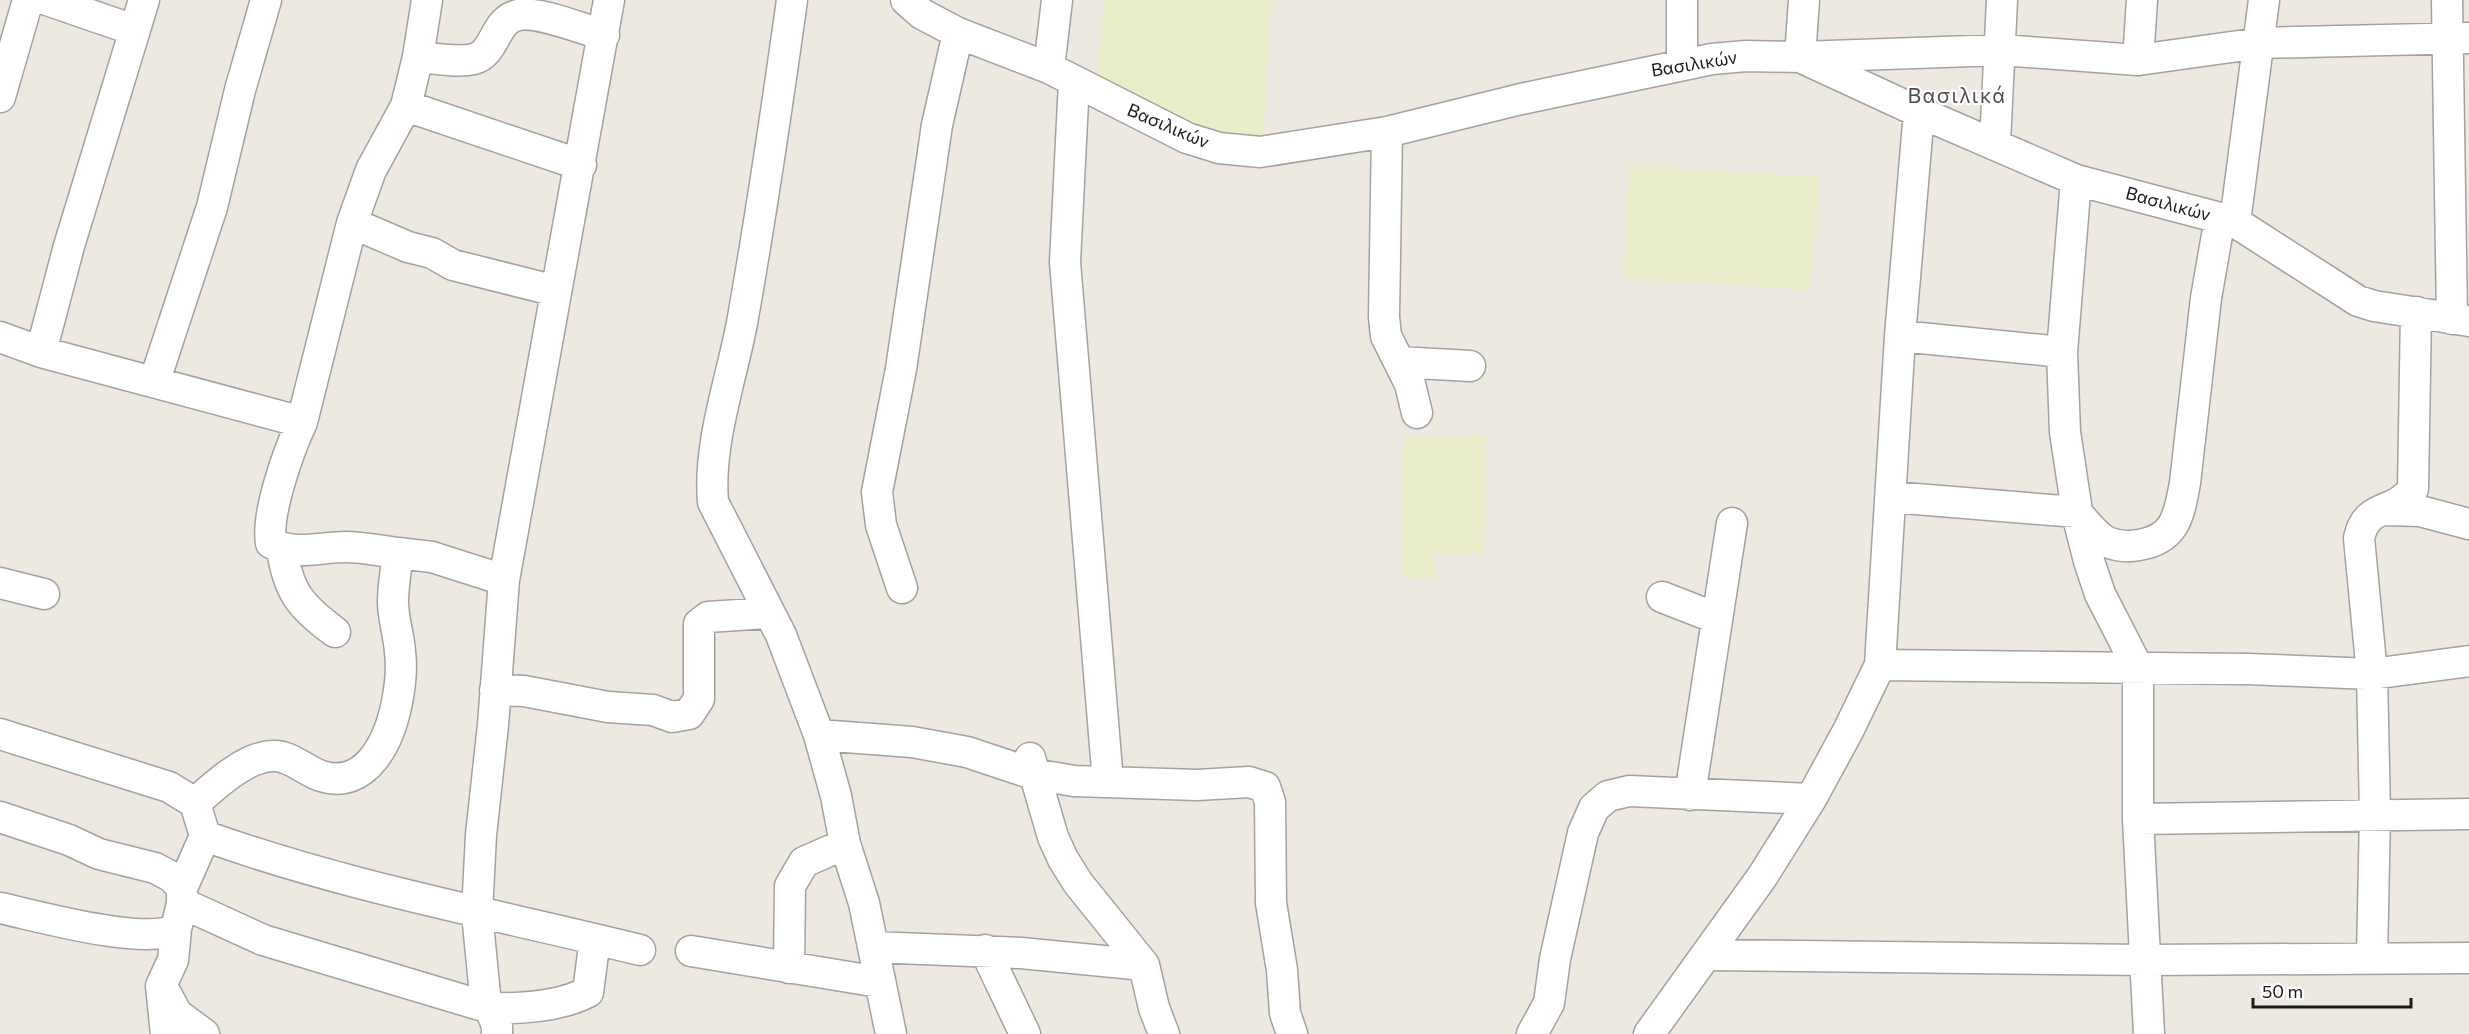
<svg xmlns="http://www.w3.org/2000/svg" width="2469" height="1034" font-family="Commissioner,sans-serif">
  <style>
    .farmland { fill: #eaedc9 }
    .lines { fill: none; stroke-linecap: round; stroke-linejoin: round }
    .minor-casing { stroke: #a2a2a2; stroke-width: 33 }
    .minor { stroke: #fff; stroke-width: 30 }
    .labels { text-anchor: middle; stroke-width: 4.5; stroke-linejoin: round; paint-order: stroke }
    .street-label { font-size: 18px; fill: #1b1b1b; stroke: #fff }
    .quarter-label { font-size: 21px; letter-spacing: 1.5px; fill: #4e4e4e; stroke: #fff }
  </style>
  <rect width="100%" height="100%" fill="#ede9e0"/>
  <path class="farmland" d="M1104,0h167l-8,139 -66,-13 -101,-25z
    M1629,166l190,11 -9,113 -186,-12z
    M1404,435l82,1 -2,118 -48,-1v24h-34z"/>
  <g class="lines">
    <g class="minor-casing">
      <path id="minor" d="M47,0l87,30
        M792,0c-15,108 -31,216 -50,323 -11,58 -34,120 -29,179l68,133 38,100 17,61 9,48 19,59 27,131
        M906,0l16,14 36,19 91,35 138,70 32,10 41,4 127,-20 134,-33 191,-40 34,-3 54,1 119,55 157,68 159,42 123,79 16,5 95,15
        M1804,0l-4,57 201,-7 137,10 122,-17 209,-5
        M2447,0l5,319
        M418,57c17,1 40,6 56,2 22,-6 20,-39 44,-44 21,-4 64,14 86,20
        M2138,60l4,-60
        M1682,64v-64
        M1049,68l8,-68
        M1074,81l-9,181 43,520
        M0,97l28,-97
        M406,106l175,59
        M1387,132l-3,185 2,19 24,48 7,29
        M1995,143l7,-143
        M2076,180l-14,172 3,80 13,86 11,43 11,33 38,74v151l11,215
        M2235,222l29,-222
        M352,223l56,24 24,6 21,12 103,26
        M1900,336l162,16
        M0,337l41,15 261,70c-13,28 -36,91 -31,121 24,13 48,4 75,4 17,0 35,4 52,6 -2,16 -5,33 -5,49 0,17 6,33 7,50 2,15 0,35 -3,50 -7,37 -30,89 -76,74 -15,-5 -29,-19 -45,-20 -28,-2 -62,30 -81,47
        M41,352l28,-106 75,-246
        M1399,362l71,4
        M155,380l57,-173 28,-117 26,-90
        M302,422l50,-199 19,-53 35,-64 12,-49 9,-57
        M1891,497l185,15c9,9 19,24 31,30 10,4 22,5 32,3 37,-6 40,-30 46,-62l21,-185 14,-80
        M2385,510l35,1 49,13
        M282,549c6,43 19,58 53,83
        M398,553l34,4 72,23
        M0,583l44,11
        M902,588l-21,-63 -4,-33 24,-123 36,-244 21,-92
        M1662,597l54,21
        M1880,665l368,4 124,5 97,-13
        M495,690l29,1 84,16 45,3 19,7 17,-3 10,-15v-75l9,-7 61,-4
        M0,734l169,53 26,16 10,33 -23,52v15l-6,26c-32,17 -138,-13 -176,-21
        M819,735l93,7 55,10 66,22 41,7 123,4 52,-3 16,5 5,15 1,101 11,67 3,43 7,21
        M1030,758l23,79 10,22 15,24 66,82 10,43 10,26
        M1690,795l42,-272
        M0,817l69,23 30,14 56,14 17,9 10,11
        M2138,819l331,-5
        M205,836c142,51 290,78 435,114
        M182,903l81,37 227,68c33,1 69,-1 98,-16l7,-53
        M873,947l148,6 123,12
        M985,950l40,84
        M691,951l188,31
        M1707,955l439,5 323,-2
        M2372,958l3,-144 -3,-140 -13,-136c8,-36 34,-22 54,-49l3,-177
        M789,968l1,-82 14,-24 41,-18
        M163,988l14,26 27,20
        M166,1034l-5,-48 12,-26 3,-31
        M497,1034v-8l-12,-31 -8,-82 4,-78 12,-110 11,-145 105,-580
        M1532,1034l17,-31 6,-44 28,-126 11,-25 14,-12 21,-5 182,8
        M1649,1034l113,-157 49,-78 37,-68 32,-66 20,-329 19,-224"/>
    </g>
    <use href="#minor" class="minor"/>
  </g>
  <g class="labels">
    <g class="street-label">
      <text transform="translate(1694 64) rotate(-9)" y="6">Βασιλικών</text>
      <text transform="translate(1168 126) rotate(23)" y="6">Βασιλικών</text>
      <text transform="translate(2168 204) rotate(15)" y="6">Βασιλικών</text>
    </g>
    <g class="quarter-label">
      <text x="1957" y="103">Βασιλικά</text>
    </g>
  </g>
  <path d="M2253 998v9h158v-9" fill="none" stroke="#1b1b1b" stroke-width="3"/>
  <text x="2262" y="998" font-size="18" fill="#1b1b1b" stroke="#ffffff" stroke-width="4.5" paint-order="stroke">50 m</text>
</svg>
